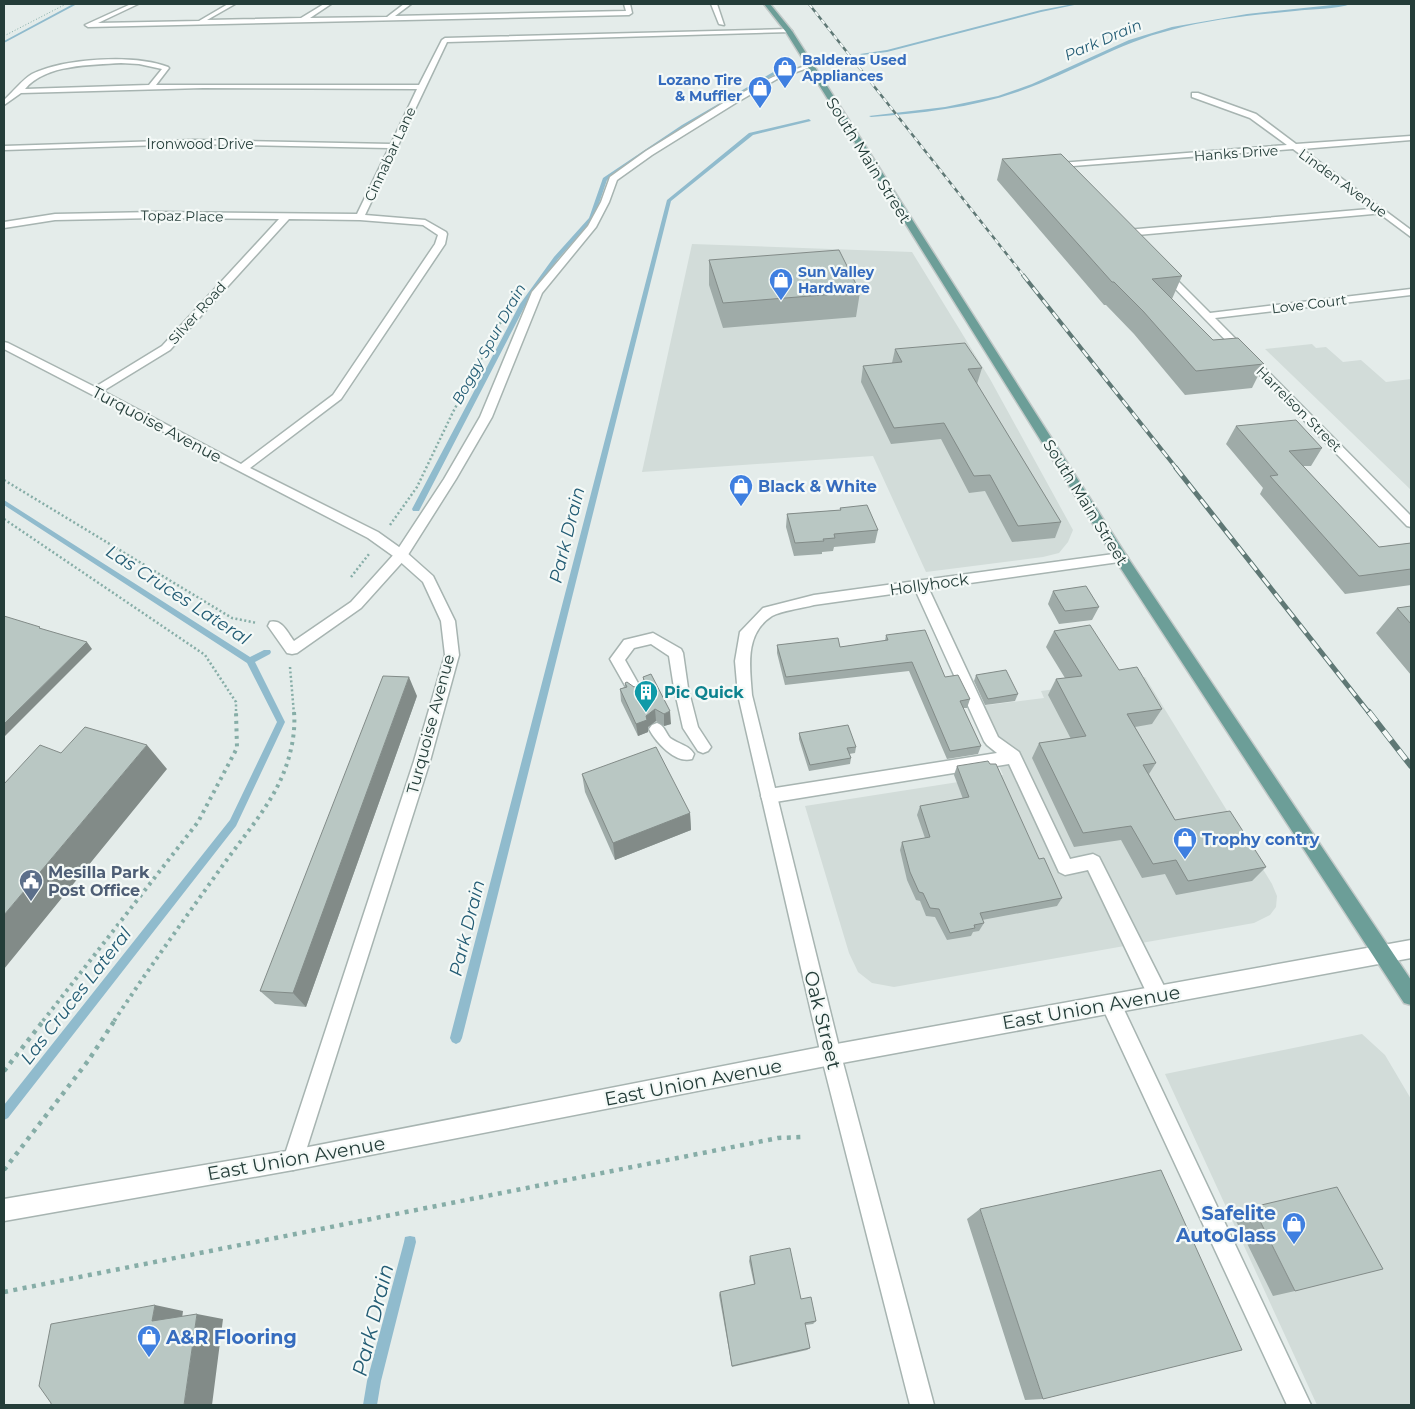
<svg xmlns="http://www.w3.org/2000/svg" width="1415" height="1409" font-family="Montserrat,sans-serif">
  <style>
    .built { fill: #d2dcd9 }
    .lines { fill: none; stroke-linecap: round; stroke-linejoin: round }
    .stream { fill: #90bbcd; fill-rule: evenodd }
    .service-casing { stroke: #a7b4b1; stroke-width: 3 }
    .minor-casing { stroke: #a7b4b1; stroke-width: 3 }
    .tertiary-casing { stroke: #a7b4b1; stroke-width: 3 }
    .primary-casing { stroke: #c2c9c8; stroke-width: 3 }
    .path-far3 { stroke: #86ada7; stroke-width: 1; stroke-dasharray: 1 2; stroke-linecap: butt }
    .path-far2 { stroke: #86ada7; stroke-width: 2.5; stroke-dasharray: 2 2.5; stroke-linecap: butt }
    .path-far1 { stroke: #86ada7; stroke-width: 4; stroke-dasharray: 3 4.5; stroke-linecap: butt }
    .path { stroke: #86ada7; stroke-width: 4.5; stroke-dasharray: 4 5.5; stroke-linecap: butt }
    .service { fill: #fff; fill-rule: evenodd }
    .minor { fill: #fff; fill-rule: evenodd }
    .tertiary { fill: #fff; fill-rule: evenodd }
    .primary { fill: #6c9e98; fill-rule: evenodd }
    .rail-far3-casing { stroke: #5f7875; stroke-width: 2.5 }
    .rail-far2-casing { stroke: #5f7875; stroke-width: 4 }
    .rail-far1-casing { stroke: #5f7875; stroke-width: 5 }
    .rail-casing { stroke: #5f7875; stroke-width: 6 }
    .rail-far3 { stroke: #f4f9f7; stroke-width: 2; stroke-dasharray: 5; stroke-linecap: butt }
    .rail-far2 { stroke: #f4f9f7; stroke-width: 2.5; stroke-dasharray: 8; stroke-linecap: butt }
    .rail-far1 { stroke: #f4f9f7; stroke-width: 3; stroke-dasharray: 10; stroke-linecap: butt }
    .rail { stroke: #f4f9f7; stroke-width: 4.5; stroke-dasharray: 12; stroke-linecap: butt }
    .wall { fill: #9faba8 }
    .shaded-wall { fill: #828b88 }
    .building { fill: #b9c7c3; stroke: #828b88 }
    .labels { text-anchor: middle; stroke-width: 4.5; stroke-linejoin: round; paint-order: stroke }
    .far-shop-label { font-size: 14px; font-weight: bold; fill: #366cbe; stroke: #f4f9f7; text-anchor: start }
    .far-street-label { font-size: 14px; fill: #243d39; stroke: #f4f9f7 }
    .far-water-label { font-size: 15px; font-style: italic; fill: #235c74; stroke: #f4f9f7 }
    .street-label { font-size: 16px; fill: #243d39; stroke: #f4f9f7 }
    .shop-label { font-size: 16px; font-weight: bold; fill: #366cbe; stroke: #f4f9f7; text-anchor: start }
    .culture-label { font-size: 16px; font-weight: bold; fill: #0d838f; stroke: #f4f9f7; text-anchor: start }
    .service-label { font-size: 16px; font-weight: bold; fill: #4e5e75; stroke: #f4f9f7; text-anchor: start }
    .water-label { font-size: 18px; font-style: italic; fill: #235c74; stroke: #f4f9f7 }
    .near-street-label { font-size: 19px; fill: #243d39; stroke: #f4f9f7 }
    .near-shop-label { font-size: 19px; font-weight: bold; fill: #366cbe; stroke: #f4f9f7; text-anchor: end }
    .near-water-label { font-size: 21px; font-style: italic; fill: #235c74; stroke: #f4f9f7 }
  </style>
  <rect width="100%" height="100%" fill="#e4ecea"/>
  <path class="built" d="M692,244l220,8 78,127 83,151 -5,12 -9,11 -16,4 -117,15 -53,-116 -231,16z
    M1312,344l4,4 10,-1 17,15 18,-2 25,22 25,-3v111l-146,-141z
    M1145,677l127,207 5,12 -1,11 -6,8 -16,8 -360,64 -22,-4 -14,-11 -9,-19 -44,-147 198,-31 -31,-68 72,-9 -3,-7z
    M1362,1034l23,21 26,44v306h-94l-152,-331z"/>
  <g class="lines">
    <path class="stream" d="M73,4h4l-73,39v-2z
      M1073,4h6l-38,8 -154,40 -25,3 -2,-1 27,-4 154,-40z
      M1342,4h9c-14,5 -40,5 -56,7 -42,4 -84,8 -124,19 -53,13 -99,43 -151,61 -48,17 -99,22 -149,26l-2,-1 76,-9 53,-11 34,-12 97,-44 43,-13 75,-13z
      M840,56l1,2 -20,4 -2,-1z
      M790,66l3,1 -16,6 -91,54 -79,53 -13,38 -36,41 -32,45 -106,205 -1,2h-6l-1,-2 108,-205 34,-47 35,-39 14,-40 79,-53 93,-54z
      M809,119l2,2 -58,14 -82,66 -209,837 -2,4 -4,2 -4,-2 -2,-4 217,-838 82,-67z
      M4,500l246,157 14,-7h6l1,2 -1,2 -15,8 30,60 -49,104 -228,292 -4,2v-15l226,-285 47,-98 -30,-59 -243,-158z
      M410,1236l5,1 1,5 -35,139 -4,24h-14l4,-24 37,-139 1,-5z"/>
    <g class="service-casing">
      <path id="service" d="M808,65l5,1 -36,13 -43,25 -82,51 -35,25 -8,22 -13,25 -54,66 -50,124 -36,62 -50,79 -45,50 -64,45 -5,1 -5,-1 -19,-27 2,-4c12,-3 17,10 24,19l57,-39 45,-50 48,-73 36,-62 52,-125 56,-66 13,-24 9,-25 36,-26 82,-51 45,-23z
        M1381,208l4,3 -1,2 -258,23 -4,-3 4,-3z
        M920,580l5,2 2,3 71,152 21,15 51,107 23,-5 6,3 66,131 2,7 -2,7 -7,2 -7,-2 -63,-132 -23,5 -6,-3 -50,-108 -240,39 -6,-2 -2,-5 2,-5 6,-2 228,-36 -10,-8 -3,-4 -71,-156 2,-3z
        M653,633l28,16 2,4 5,35 10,39 13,20 -3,4 -5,2 -5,-2 -15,-23 -9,-40 -5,-32 -18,-12 -17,4 -9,12 18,32 -2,4 -5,2 -5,-2 -21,-37 14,-19z
        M657,723c8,3 8,9 13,15 8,6 19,7 24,16l-2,5c-17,5 -36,-17 -43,-30l3,-4z
        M1111,995l7,2 193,408h-24l-183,-394 -2,-7 2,-7z"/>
    </g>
    <g class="minor-casing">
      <path id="minor" d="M131,4h7l-40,19 101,-2 29,-17h7l-28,16 94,-2 23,-14h7l-21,14 77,-1 17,-13h7l-16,12 231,-5 -2,-7h6l2,9 -3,2 -541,12 -3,-2z
        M711,4h6l7,21 -5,-1z
        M789,29l3,2 -1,1 -344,10 -82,173 60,5 21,12 1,2 -2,10 -104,155 -91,69 128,64 28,20 27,24 22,45 4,34 -29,106 -127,399 -3,7 -7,3 -7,-3 -3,-7 131,-399 31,-106 -4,-34 -18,-39 -27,-24 -28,-20 -364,-189v-7l4,1 87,44 67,-41 117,-127 -124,-1 -100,2 -51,8v-6l51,-8 100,-2 202,2 32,-66 -195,-4 -190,6v-4l190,-6 197,4 26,-55 -214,-1 -182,5 -17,12v-5c9,-8 19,-21 28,-26 32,-16 103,-20 136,-7l1,1 -13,17h263l23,-45 3,-2zM121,63l18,1 23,5 -13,16 -124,4c21,-25 66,-24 96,-26zM289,219l71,1 63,5 15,10 -3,9 -102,151 -92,69 -138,-73 67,-41z
        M1192,93h6l58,21 40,30 115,-8v4l-109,9 109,81v7l-118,-88 -233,18 -4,-2 4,-2 227,-18 -37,-27 -58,-21z
        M1163,268l3,1 44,44 201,-24v6l-196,23 196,198v11l-4,-1 -247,-253v-4z
        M1121,553l5,2 2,3 -2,3 -312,44c-11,3 -33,6 -42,11 -28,18 -22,51 -20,79l89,360 93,350h-24l-89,-350 -83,-360 -3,-34 5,-29 23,-24 51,-13z"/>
    </g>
    <g class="tertiary-casing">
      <path id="tertiary" d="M1411,940v18l-580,107 -538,105 -289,51v-22l289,-49 538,-105z"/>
    </g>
    <g class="primary-casing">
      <path id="primary" d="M764,4h6l22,27 334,524 285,425v25l-7,-2 -288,-442 -330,-529z"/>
    </g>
    <path class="path-far3" d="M4,36l62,-32"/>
    <path class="path-far2" d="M4,480l228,138 25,5
      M4,519l201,136 31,47v12
      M390,525l27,-38 36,-75 50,-94
      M351,577l18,-23
      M290,667l4,47"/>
    <path class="path-far1" d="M43,1021l155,-199 39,-74 -1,-36
      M114,1021c35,-53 72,-104 109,-156 20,-28 44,-55 58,-86 9,-20 15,-45 13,-67"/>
    <path class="path" d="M4,1071l40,-51
      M4,1170l84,-109 27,-41
      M4,1292l774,-154 25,-1"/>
    <use href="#service" class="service"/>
    <use href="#minor" class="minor"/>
    <use href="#tertiary" class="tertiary"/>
    <use href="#primary" class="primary"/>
    <g class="rail-far3-casing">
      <path id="rail-far3" d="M809,4l215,272"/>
    </g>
    <g class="rail-far2-casing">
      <path id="rail-far2" d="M1023,275l154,194"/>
    </g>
    <g class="rail-far1-casing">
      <path id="rail-far1" d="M1176,468l194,246"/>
    </g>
    <g class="rail-casing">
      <path id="rail" d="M1369,712l42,54"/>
    </g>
    <use href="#rail-far3" class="rail-far3"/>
    <use href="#rail-far2" class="rail-far2"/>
    <use href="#rail-far1" class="rail-far1"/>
    <use href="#rail" class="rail"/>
  </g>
  <path class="wall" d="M1002,159l180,117 -10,23 41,41 51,24 -12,24 -67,7 -51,-61 -28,-29h-2l-107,-125z
    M709,260l151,32 -4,25 -133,11 -14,-43z
    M895,349l87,19 -5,16 84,138 -6,16 -43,4 -27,-51 -16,2 -28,-54 -50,5 -30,-62 2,-16 29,-3z
    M1236,426l86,22 -11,18h-8l76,81 32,-4v42l-66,9 -85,-100 3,-6 -37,-44z
    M840,508l38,22 -3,13 -41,4 -1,4 -11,1v2l-28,2 -8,-29 1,-13 53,-4z
    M1053,591l46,16 -7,13 -33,4 -11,-20z
    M1411,606v69l-35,-42 21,-25z
    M1054,631l65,39 43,39 -10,15 -17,3 21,36 -7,11 26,46 91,47 -14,14 -76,14 -11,-21 -23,4 -21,-38 -47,7 -42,-89 7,-15 32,-4 -23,-44 8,-16 9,-1 -19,-31z
    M886,635l59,42 25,22 -3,9h-4l18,38 -3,8 -31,5 -38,-88 -124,14 -8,-32v-8l63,2 45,-6z
    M976,675l42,19 -3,7 -30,4 -11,-24z
    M643,677l28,47 -7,2 -8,-5 -8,6v5l-10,4 -17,-35 -1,-12 5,-2v-4l9,4 7,-2 2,-4z
    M417,696l-111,311 -31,-3 -15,-13z
    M799,733l57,14 -1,6 -6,1 2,4 -1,6 -41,7 -10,-32z
    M957,766l82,93 23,39 -5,8 -75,14 2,3 -5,8 -6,1 -2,4 -24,4 -12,-23 -9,-1 -6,-15 -4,-1 -9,-20 -7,-30 2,-8 23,-4 -8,-23 3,-9 43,-7 -9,-24z
    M582,774l108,39 1,17 -76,30 -30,-68z
    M1253,1207l42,84 -22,5 -40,-81z
    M980,1209l63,190 -18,1 -58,-181z
    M750,1256l51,43 15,22 -3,3 -8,1 5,23 -3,2 -75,17 -13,-72 1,-3 34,-8 -5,-23z"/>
  <path class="shaded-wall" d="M87,642l5,7 -88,88v-13z
    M409,677l8,19 -111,311 -13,-14z
    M655,709l1,12 -8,6v5l-10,4 -2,-12z
    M670,711l1,13 -7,2v-12z
    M147,745l20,24 -163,200v-54z
    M690,813l1,17 -76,30 -2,-17z
    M155,1305l28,6 -2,15 -29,-5z
    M197,1314l26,5 -11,86h-28z"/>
  <path class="building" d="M1061,154l121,122 -30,3 61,61 25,-2 26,26 -68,7 -53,-60 -29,-29h-2l-110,-123z
    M839,250l21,42 -137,11 -14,-43z
    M965,343l17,25 -14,1 93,153 -43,4 -28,-51 -16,1 -30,-53 -50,5 -31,-62 39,-4 -7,-13z
    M1296,420l26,28 -33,3 90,96 32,-4v26l-52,7 -89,-100 8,-1 -42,-49z
    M867,505l11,25 -44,4 1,4 -12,1 1,2 -29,2 -8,-29 54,-4 -1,-2z
    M1086,586l13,21 -34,4 -12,-20z
    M1411,606v18l-14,-16z
    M4,616l36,11 -1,1 48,14 -83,82z
    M1090,625l29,45 18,-3 25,42 -35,5 29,49 -13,2 32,55 55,-9 36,56 -78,14 -12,-21 -23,4 -22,-38 -48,7 -44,-90 47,-7 -30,-57 26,-3 -28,-45z
    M925,630l20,47 13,-2 12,24 -10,2 21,45 -31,5 -38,-89 -126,15 -9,-32 61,-7 2,9 48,-7 -2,-5z
    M1006,670l12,24 -30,5 -12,-24z
    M651,674l19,37 -6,3 -9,-5 -9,7 1,4 -11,4 -16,-35 7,-2 -2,-4 2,-1 7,5 7,-2 3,-5 -1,-3z
    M383,676l26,1 -116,316 -33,-2z
    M848,725l8,22 -9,1 4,10 -41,7 -11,-32z
    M85,727l62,18 -143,170v-131l36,-39 21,8z
    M656,747l34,66 -77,30 -31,-69z
    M988,761l2,3h6l43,95 5,-1 18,40 -82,15 4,10 -10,2 1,3 -25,5 -11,-24 -9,-1 -7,-15 -4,-1 -9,-20 -8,-30 28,-5 -10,-31 49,-9 -12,-31z
    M1161,1170l81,180 -199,49 -63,-190z
    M1337,1187l46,82 -88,22 -42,-84z
    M790,1248l11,51 10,-2 5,24 -11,2 5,25 -78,18 -12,-74 35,-8 -5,-28z
    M155,1305l-3,16 45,-7 -13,91h-133v-2l-12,-17 12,-62z"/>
  <defs>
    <g id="shop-pin" transform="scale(1.25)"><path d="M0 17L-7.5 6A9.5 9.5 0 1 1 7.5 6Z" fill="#3f7fe0" stroke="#f4f9f7"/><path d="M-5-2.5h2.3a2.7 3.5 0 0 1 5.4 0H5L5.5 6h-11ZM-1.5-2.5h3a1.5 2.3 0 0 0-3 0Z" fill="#fff"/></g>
    <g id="building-pin" transform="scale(1.25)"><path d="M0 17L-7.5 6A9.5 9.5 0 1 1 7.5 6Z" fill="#0f9aa8" stroke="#f4f9f7"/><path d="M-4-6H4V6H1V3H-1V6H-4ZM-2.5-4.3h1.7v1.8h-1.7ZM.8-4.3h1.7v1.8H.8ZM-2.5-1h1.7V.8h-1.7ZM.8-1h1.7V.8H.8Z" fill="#fff"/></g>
    <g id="civic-pin" transform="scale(1.25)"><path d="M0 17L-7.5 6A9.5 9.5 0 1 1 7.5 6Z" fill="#5c6f8a" stroke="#f4f9f7"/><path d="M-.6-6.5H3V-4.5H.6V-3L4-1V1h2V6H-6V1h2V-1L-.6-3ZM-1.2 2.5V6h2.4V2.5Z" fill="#fff"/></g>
  </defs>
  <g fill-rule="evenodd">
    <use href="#shop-pin" x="785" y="68"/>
    <use href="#shop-pin" x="760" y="88"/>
    <use href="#shop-pin" x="781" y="280"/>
    <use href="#shop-pin" x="741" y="486"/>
    <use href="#building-pin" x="646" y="692"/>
    <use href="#shop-pin" x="1185" y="839"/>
    <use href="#civic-pin" x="31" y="881"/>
    <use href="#shop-pin" x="1294" y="1224"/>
    <use href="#shop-pin" x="149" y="1337"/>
  </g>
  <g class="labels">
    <g class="far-shop-label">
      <text x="802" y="65">Balderas Used<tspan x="802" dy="16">Appliances</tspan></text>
      <text x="742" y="85" text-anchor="end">Lozano Tire<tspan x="742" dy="16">&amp; Muffler</tspan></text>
      <text x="798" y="277">Sun Valley<tspan x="798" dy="16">Hardware</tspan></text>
    </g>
    <g class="far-street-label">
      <text x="200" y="149">Ironwood Drive</text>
      <text transform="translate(1236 153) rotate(-4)" y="5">Hanks Drive</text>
      <text transform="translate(390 154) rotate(-65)" y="5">Cinnabar Lane</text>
      <text transform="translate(1343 183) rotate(36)" y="5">Linden Avenue</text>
      <text transform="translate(182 216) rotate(1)" y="5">Topaz Place</text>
      <text transform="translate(1309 304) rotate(-7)" y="5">Love Court</text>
      <text transform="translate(197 313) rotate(-48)" y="5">Silver Road</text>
      <text transform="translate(1299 409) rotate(45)" y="5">Harrelson Street</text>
    </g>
    <g class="far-water-label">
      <text transform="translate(1103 40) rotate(-23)" y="5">Park Drain</text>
      <text transform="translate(489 344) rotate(-61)" y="5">Boggy Spur Drain</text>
    </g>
    <g class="street-label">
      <text transform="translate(869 160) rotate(58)" y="6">South Main Street</text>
      <text transform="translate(157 424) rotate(28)" y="6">Turquoise Avenue</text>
      <text transform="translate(1086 502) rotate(58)" y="6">South Main Street</text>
      <text transform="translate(929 584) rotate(-8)" y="6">Hollyhock</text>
      <text transform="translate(430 724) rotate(-75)" y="6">Turquoise Avenue</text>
    </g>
    <g class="shop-label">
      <text x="758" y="492">Black &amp; White</text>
      <text x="1202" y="845">Trophy contry</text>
    </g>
    <g class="culture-label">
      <text x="664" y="698">Pic Quick</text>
    </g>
    <g class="service-label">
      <text x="48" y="878">Mesilla Park<tspan x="48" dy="18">Post Office</tspan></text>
    </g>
    <g class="water-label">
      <text transform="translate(567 535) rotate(-76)" y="6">Park Drain</text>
      <text transform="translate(178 595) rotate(33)" y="6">Las Cruces Lateral</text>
      <text transform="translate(467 928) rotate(-76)" y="6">Park Drain</text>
      <text transform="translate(76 996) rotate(-52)" y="6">Las Cruces Lateral</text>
    </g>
    <g class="near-street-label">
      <text transform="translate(1091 1007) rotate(-10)" y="7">East Union Avenue</text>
      <text transform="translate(823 1020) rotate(76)" y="7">Oak Street</text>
      <text transform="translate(693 1082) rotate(-11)" y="7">East Union Avenue</text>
      <text transform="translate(296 1158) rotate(-10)" y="7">East Union Avenue</text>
    </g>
    <g class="near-shop-label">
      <text x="1276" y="1220">Safelite<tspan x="1276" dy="22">AutoGlass</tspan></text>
      <text x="166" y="1344" text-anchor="start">A&amp;R Flooring</text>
    </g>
    <g class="near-water-label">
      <text transform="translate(373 1320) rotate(-76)" y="7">Park Drain</text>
    </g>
  </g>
  <rect width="1415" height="1409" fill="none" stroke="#243d39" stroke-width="10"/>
</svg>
